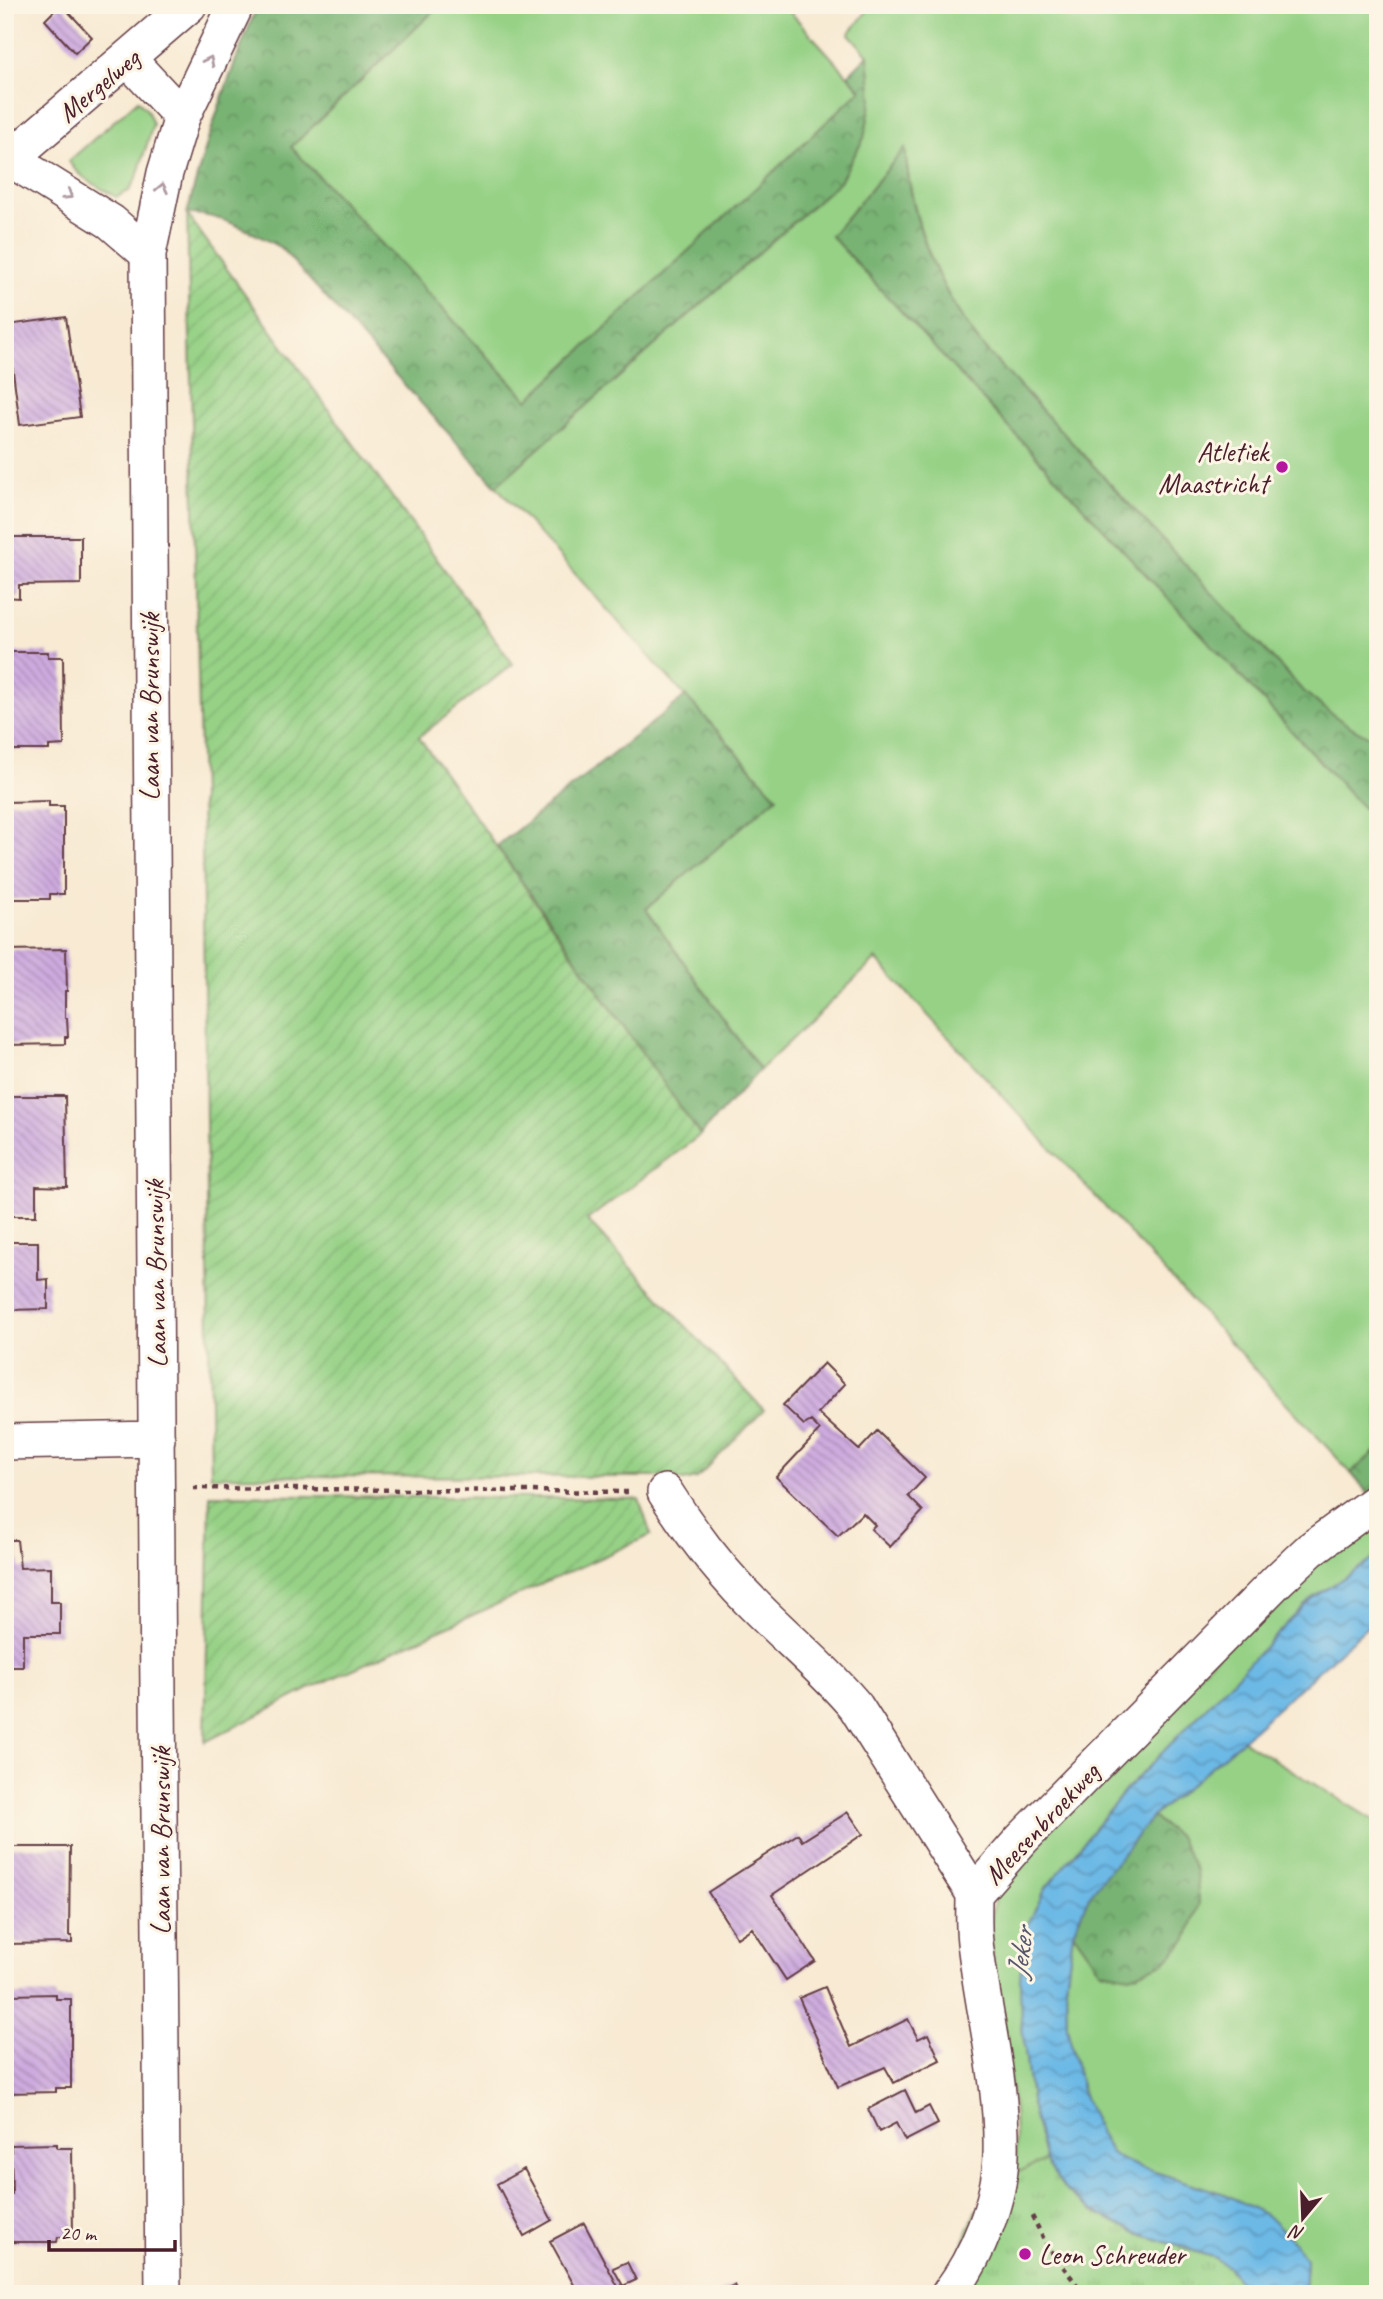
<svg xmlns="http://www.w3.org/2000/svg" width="1383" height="2299" font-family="Caveat,sans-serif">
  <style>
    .grass { fill: #96d186; stroke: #707858; stroke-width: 2 }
    .forest { fill: url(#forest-crowns); stroke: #61694f; stroke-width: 2 }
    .park { fill: url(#park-tufts); stroke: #707858; stroke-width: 2 }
    .garden { fill: url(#garden-furrows); stroke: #707858; stroke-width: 2 }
    .water { fill: url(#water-waves); stroke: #5b6c88; stroke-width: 2 }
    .building { fill: url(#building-back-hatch) }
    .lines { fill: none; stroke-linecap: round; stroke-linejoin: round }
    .minor-casing { stroke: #643d44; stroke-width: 38 }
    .path { stroke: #643d44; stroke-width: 4.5; stroke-dasharray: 5 5; stroke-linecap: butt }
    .minor { stroke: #fff; stroke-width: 35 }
    .oneway { stroke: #ae9aa0 }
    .poi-dot { fill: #b5179e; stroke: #fcf5e5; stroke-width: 2.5 }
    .labels { text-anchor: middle; stroke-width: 6; stroke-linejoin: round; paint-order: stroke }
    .street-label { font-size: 28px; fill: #4a1f2b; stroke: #fcf5e5 }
    .poi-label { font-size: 28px; fill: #4a1f2b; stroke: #fcf5e5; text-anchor: end }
    .water-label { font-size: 30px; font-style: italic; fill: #56556c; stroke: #fcf5e5 }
  </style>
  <defs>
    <pattern id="forest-crowns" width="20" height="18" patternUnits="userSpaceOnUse" patternTransform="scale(1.75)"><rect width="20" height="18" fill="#78b373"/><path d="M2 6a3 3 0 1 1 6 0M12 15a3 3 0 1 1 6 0" fill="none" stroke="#64915f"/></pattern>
    <pattern id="park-tufts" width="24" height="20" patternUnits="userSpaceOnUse" patternTransform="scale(1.75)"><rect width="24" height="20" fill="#96d186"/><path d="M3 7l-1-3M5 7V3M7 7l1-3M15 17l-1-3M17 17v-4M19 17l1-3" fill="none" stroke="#83b374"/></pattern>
    <pattern id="garden-furrows" width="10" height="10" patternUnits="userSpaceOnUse" patternTransform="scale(1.75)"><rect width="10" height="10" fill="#96d186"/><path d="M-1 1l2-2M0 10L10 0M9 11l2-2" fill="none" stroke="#83b374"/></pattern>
    <pattern id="water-waves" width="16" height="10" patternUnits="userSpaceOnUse" patternTransform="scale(1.75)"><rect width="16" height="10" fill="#6cb9e6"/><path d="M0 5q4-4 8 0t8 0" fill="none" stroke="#5b96bb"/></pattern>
    <pattern id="building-back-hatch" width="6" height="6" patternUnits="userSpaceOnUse" patternTransform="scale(1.75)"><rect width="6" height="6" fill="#ceabdf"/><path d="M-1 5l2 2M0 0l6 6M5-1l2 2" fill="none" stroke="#a98bb5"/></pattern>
  </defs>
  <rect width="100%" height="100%" fill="#fcf5e5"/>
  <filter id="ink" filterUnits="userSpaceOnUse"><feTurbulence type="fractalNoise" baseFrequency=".0143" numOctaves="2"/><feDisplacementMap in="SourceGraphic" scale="14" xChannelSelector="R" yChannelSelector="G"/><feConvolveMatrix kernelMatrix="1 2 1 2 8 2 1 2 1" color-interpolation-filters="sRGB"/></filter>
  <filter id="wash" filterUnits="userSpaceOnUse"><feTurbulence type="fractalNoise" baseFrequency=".00686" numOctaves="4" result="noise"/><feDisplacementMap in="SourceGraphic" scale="28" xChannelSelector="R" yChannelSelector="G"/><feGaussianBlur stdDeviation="1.57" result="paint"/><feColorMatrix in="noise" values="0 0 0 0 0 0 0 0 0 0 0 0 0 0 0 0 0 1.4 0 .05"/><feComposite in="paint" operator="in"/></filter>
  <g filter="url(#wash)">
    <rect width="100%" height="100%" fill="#f8ead3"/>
    <path class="grass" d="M440,5h344l77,85 -332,311 -238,-254z
      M872,5h506v736c-30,-13 -54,-32 -78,-53l-317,-341c-47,-59 -71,-124 -78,-198l-74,87 547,588v625l-27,24 -475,-514 -116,111 -114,-161 130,-112 -280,-311 344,-305 24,-43 4,-83 -19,-21z
      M138,100l9,10 6,14 -16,53 -8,14 -13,6c-16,-10 -38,-19 -47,-36z
      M1378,1515v41l-67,43 -186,192 -79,97 -22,44 -4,47 1,39 11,90 13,52 21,31 27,20 42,21 80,26 13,9 9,11 6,16h-315l30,-37 18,-47 28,2 12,-39 -2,-61 -24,-177c1,-35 7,-47 25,-76l275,-278z
      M1242,1740l136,83v471h-74l2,-35 -79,-64 -85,-27 -18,-7 -13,-8 -10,-17 -18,-42 -16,-67 -1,-40 7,-55 28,39 79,-133 -28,-21z"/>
    <path class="forest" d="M258,5h182l-149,142 237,253 333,-310 -13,-15 20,-20 4,44 -8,39 -24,43 -344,305 -215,-238c-27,-15 -61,-35 -94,-34 18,-72 42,-140 71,-209z
      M905,148c6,74 31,140 78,199l317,341c24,21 48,40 78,53v83l-547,-588z
      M686,696l91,101 -131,112 114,161 -60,65 -203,-289z
      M1378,1449v41l-8,6 -19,-23z
      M1152,1817l28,21 16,33 3,32 -12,36 -23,24 -34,13 -29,-5 -28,-39 16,-36z"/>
    <path class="park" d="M1045,2160l21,31 27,20 42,21 80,26 13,9 9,11 36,16h-345l30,-37 58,-84z"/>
    <path class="garden" d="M187,214l326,450 -94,73 281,398 -113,85 177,190 -67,68 -14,3 -11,-4 -461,-1 -9,-635z
      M210,1495l429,4 12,36 -340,153 -106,54z"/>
    <path class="water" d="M1378,1556v61l-136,123 -90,77 -63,79 -16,36 -7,54 1,41 16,67 18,42 10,17 13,8 18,7 85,27 41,21 24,24 14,19 -2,35h-61l-6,-16 -9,-11 -13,-9 -80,-26 -42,-21 -27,-20 -21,-31 -13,-52 -11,-90 -1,-39 4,-47 22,-44 79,-97 186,-192z"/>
    <g id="blocks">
      <path class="building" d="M60,5h2l30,32 -17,16 -30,-33z
        M66,317l14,100 -60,8 -13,-100z
        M5,537l8,2v-2h68v47l-62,1v13l-14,-1z
        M5,652h43v5h15l1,88 -15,1v4h-43z
        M49,801v5h15v88h-14v5h-45v-97z
        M66,949l1,42h-2v27h2l1,19h-3v7l-60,1v-95z
        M5,1096h60l2,91 -31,-1v30h-31l2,-71 -2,-1z
        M5,1242h33v38l10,-1v30l-41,1z
        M824,1363l21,21 -27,29 41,37 18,-19 48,47 -17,18 15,15 -33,36 -19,-18 4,-4 -12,-12 -25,23 -62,-59 44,-47 -9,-9 -7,4 -21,-20z
        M5,1540h12l3,28 31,-1v35h9v32h-37v33h-18z
        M848,1812l15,22 -91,61 43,66 -29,19 -34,-52 -15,10 -29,-46 90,-58 4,7z
        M5,1847h65l-1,89h3v7l-67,1z
        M825,1987l26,60 57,-28 10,20 10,-5 12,26 -46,23 -9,-16 -47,20 -39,-89z
        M56,1994v5h15v89h-15v4l-51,1v-49h5v-49z
        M905,2090l11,23 13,-7 9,18 -33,17 -9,-18 -17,9 -11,-23z
        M57,2144v4h15l1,89h-15l-1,5h-52v-48h7l-1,-49z
        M524,2169l28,51 -28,16 -27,-52z
        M584,2223l38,71h-43l-29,-53z
        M627,2262l9,18 -13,6 -10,-18z
        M734,2285l4,9h-21z"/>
    </g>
  </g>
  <g filter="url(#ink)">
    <use href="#blocks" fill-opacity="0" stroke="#643d44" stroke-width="2"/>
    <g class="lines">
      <g class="minor-casing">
        <path id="minor" d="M128,59l54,58 -17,56 -17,81c2,680 10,1360 15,2040
          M182,117l54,-112
          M10,159l101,63 37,32
          M5,163l184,-158
          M5,1442l152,-3
          M665,1492c28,44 58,83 95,119 32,32 67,61 96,96l118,187
          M949,2294c28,-37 51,-93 52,-139 2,-72 -18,-142 -26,-213 -2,-16 -1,-32 -1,-48l48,-55 256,-259 32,-30 68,-50"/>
      </g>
      <path class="path" d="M193,1488l436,4
        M1032,2216l16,31 36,47"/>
      <use href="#minor" class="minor"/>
    </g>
    <defs><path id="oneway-chevron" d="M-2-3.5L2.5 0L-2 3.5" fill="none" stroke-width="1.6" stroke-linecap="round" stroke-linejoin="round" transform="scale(1.75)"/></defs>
    <g class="oneway">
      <use href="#oneway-chevron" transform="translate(209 61) rotate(-64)"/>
      <use href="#oneway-chevron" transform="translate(162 188) rotate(-78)"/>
      <use href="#oneway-chevron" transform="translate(68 195) rotate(32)"/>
    </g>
  </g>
  <g class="poi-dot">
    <circle cx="1282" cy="467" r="7"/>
    <circle cx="1025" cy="2254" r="7"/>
  </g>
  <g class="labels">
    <g class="street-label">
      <text transform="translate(98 85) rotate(-40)" y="10">Mergelweg</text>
      <text transform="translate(149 707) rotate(-90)" y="10">Laan van Brunswijk</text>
      <text transform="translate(155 1274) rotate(-91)" y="10">Laan van Brunswijk</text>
      <text transform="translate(1041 1823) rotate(-47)" y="10">Meesenbroekweg</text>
      <text transform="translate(160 1841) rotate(-90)" y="10">Laan van Brunswijk</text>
    </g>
    <g class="poi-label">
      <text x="1268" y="461">Atletiek<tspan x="1268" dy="32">Maastricht</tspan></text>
      <text x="1039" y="2264" text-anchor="start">Leon Schreuder</text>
    </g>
    <g class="water-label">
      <text transform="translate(1020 1953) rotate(-83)" y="10">Jeker</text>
    </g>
  </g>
  <rect width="1383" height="2299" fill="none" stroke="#fcf5e5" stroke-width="28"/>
  <g transform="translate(1303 2218) rotate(199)" stroke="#fcf5e5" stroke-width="5" paint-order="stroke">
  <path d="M0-5L12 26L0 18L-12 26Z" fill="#4a1f2b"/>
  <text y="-10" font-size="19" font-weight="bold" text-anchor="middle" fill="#4a1f2b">N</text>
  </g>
  <path d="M49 2240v10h126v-10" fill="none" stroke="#4a1f2b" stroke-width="3.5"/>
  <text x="60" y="2240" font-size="21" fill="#4a1f2b" stroke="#fcf5e5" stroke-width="5" paint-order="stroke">20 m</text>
</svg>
